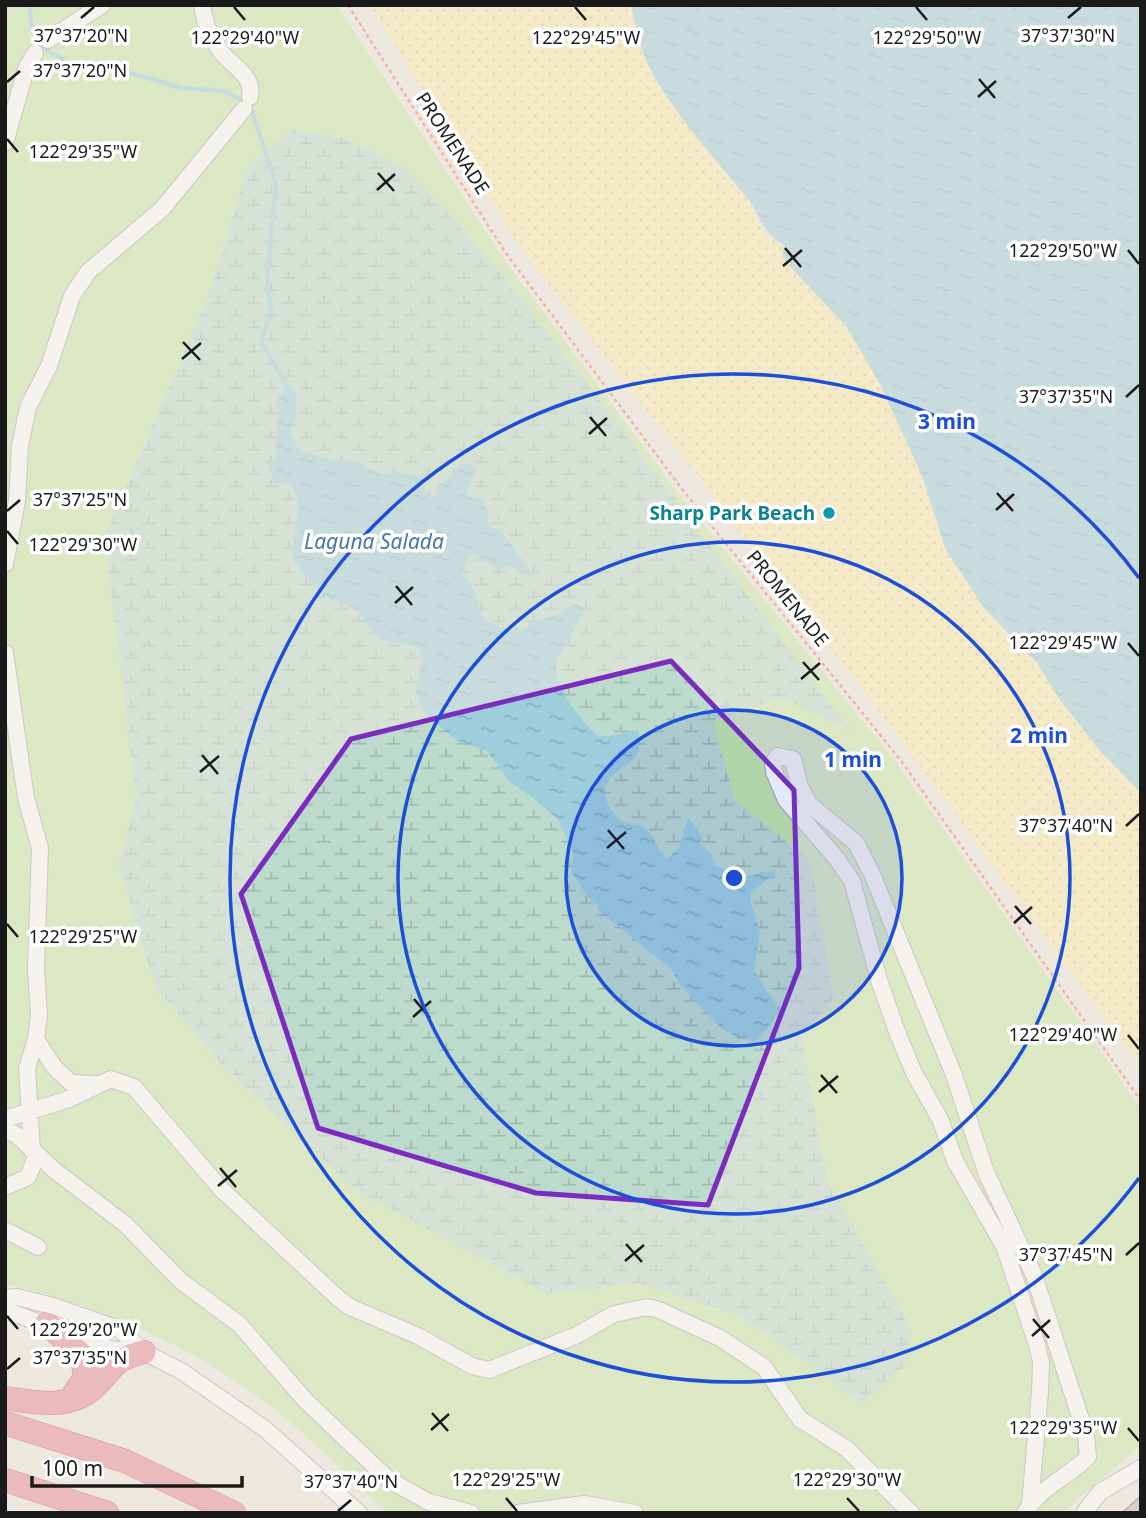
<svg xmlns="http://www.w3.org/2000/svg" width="1146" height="1518" font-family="'Noto Sans',sans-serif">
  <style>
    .grass { fill: #c5e9a3 }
    .wetland { fill: url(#wetland-marsh) }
    .sand { fill: url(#sand-dots) }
    .water { fill: url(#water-ripples) }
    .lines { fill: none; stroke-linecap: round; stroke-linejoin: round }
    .stream { stroke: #9ecedc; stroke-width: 4.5 }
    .building { fill: #c0b7af; stroke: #86807a; stroke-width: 2 }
    .minor-casing { stroke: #a1a1a1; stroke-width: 18 }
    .highway-casing { stroke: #d7205f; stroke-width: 24 }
    .path { stroke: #fc7161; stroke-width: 2.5; stroke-dasharray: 3.5 3.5; stroke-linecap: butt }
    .minor { stroke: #fff; stroke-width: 16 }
    .highway { stroke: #e78496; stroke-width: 23 }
    .marked { fill: none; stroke: #7b2cbf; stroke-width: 5; stroke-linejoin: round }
    .ticks { fill: none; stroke: #1a1a1a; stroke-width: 2.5 }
    .ring { fill: none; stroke: #1d4ed8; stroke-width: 3.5 }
    .culture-dot { fill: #0f9aa8; stroke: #fff; stroke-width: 2.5 }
    .labels { text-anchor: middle; stroke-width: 7; stroke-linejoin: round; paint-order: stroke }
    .street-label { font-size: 19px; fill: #1a1a1a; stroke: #fff }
    .culture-label { font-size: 19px; font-weight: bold; fill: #0d838f; stroke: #fff; text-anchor: end }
    .water-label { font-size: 21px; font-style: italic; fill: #4778aa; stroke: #fff }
    .ticks-label { font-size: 18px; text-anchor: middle; fill: #1a1a1a; stroke: #fff; stroke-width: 7; stroke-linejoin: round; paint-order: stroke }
    .centre { fill: #1d4ed8; stroke: #fff; stroke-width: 3.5 }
    .ring-label { font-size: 21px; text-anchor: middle; font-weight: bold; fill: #1d4ed8; stroke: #fff; stroke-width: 7; stroke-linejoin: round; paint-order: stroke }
  </style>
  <defs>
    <pattern id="wetland-marsh" width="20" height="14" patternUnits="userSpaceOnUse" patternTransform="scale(1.75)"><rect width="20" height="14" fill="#bcdbcd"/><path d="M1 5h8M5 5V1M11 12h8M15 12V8" fill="none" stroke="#a1bbaf"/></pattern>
    <pattern id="sand-dots" width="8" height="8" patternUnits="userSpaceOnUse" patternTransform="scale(1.75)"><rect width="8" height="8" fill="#ffeeab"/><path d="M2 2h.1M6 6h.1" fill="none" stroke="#dacc93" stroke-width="1.8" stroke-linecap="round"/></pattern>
    <pattern id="water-ripples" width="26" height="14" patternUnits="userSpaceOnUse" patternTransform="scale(1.75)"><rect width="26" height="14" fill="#9ecedc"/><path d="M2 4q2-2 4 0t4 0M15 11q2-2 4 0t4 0" fill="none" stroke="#88b0bc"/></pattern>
  </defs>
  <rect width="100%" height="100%" fill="#ede8df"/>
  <path class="grass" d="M5,5h332l164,250 177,238 220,272 211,298 32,47v335l-79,68h-676c-42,-42 -84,-84 -132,-119 -72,-53 -162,-90 -249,-110z"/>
  <path class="wetland" d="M296,129l54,11 57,29 81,88 96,122 266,351 -68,-32 -69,23 22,79 75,60 24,138 -32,42 24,138 85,151 -5,36 -45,38 -118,-86 -103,-34 -93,11 -194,-106 -130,-122 -67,-78 -37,-121 17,-70 -31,-261 103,-240 41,-132z"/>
  <path class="sand" d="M370,5h261l12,49 75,110 30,35 19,37 17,9 -2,13 64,68 34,58 43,94 22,70 39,60 53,55 23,37 40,51 41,42v274l-263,-357 -358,-463z"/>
  <path class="water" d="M631,5h510v788l-41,-42 -40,-51 -23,-37 -53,-55 -39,-60 -22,-70 -43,-94 -34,-58 -64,-68 2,-13c-25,-14 -22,-29 -38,-49 -30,-36 -89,-101 -103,-144 -5,-15 -8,-31 -12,-47z
    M284,380l13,14 -2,27 -6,12 10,16 26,10 34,3 20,12 44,1 1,19 7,3 5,-3 2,-10 8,-2 13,-18 11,-1 7,6 -12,26 19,5 6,26 11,5 32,44h-9l-11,-8h-19l-20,-14 -9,12 -2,11 8,7 13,37 35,13 13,-12 27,-7 18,-11 7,6c-7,15 -14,30 -23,43 -18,24 20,69 37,84 16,3 28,-7 40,-5 6,24 -7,31 -23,42 -4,2 -7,10 -11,14 1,17 10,32 25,37 6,2 10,-1 16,4 12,10 10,21 22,31l12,-11 9,-30 15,19 -3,6 11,11 4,12 31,10 28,-5 1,8h-8l-16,14 -1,8 10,31 -6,39 24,37 -6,16 -17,17 -20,-5 -14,-8 -41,-43 -9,-16 -74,-60 1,-4 -10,-8 -16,-24 1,-21 -15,-32 -28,-25 -19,-12 -24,-32 -30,-10 -35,-30 -6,-20 6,-31 -3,-11c-12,-7 -24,-5 -36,-9 -14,-5 -16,-19 -25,-28 -8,-8 -19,-9 -29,-13 -4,-1 -34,-34 -35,-39 -7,-17 22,-82 -19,-76l-8,-22 4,2 4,-4 4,-51 -4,-5 9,-14z"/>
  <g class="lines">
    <path class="stream" d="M29,5l4,27 5,10
      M47,50l27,16 39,2 69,20 42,3 18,9 10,11 24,74 -9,91 4,37 -10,29 23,38"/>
  </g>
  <path class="building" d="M1141,1496v17h-19z"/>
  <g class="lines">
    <g class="minor-casing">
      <path id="minor" d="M202,5c2,17 9,33 19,47 12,15 33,23 29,45
        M48,40l54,-35
        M5,143l21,-74 9,-16
        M5,564l12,-63 3,-55 8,-39 21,-41 23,-70 16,-24 74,-63 82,-100
        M5,653l21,145 14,50 -4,121 3,47 -3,23 -9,29 5,82
        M36,1039l18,28 17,16 25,1
        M5,1119l64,-20 42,-20 23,8 87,102 118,110 11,8 68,29 54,30 17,4 88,-35 37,-21 33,-7 12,3 61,28 44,29 36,52 47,30 64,64
        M5,1129l13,7 36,34 71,54 57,58 57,42 67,77 83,79 40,22 42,11
        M5,1187l23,-10 9,-23
        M5,1230l33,17
        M5,1298l12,-1 36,9 66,23 25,23 37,19 84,58 94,84
        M5,1310l105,39 28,3
        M518,1513l66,-9 51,9
        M1025,1513c16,-27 42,-35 63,-56l-2,-22 -52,-160 -48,-103 -32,-97 -82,-201 -16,-31 -47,-39 -10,-20 -6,-25 -15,-3 -5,7 1,9 12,28 51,59 15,22 27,99 20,57 15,36 26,46 15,42 49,85 33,99 4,17 -1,30 -10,112
        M1084,1513l16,-21 41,-24"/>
    </g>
    <g class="highway-casing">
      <path id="highway" d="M46,1324l36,31 3,23 -14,20
        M5,1398c31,5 66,12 91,-12 20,-20 18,-27 48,-34
        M5,1423l120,38 109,52
        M5,1480l102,33"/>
    </g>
    <path class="path" d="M348,5l157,247 177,237 220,273 239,339"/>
    <use href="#minor" class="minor"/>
    <use href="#highway" class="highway"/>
  </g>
  <path d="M0 0H1146V1518H0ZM671,661l123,129 5,178 -91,237 -172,-12 -218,-65 -77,-234 110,-155z" fill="#ede8df" fill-opacity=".55" fill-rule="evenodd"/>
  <path class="marked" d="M671,661l123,129 5,178 -91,237 -172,-12 -218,-65 -77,-234 110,-155z"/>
  <path class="ticks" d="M234,7l11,13M575,7l11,13M916,7l11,13M81,18l13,-11M1068,18l13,-11M979,79l16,19M7,82l13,-11M978,97l18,-16M7,139l11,13M378,173l16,18M377,190l18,-16M785,248l16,19M1128,250l11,14M783,266l19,-16M183,342l17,18M182,359l19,-16M1126,397l13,-12M590,417l16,19M589,434l18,-16M997,493l16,18M996,510l18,-16M7,511l13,-11M7,531l11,13M396,586l16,19M395,603l18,-16M1128,643l11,13M803,662l16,18M801,679l19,-16M202,755l16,19M200,772l19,-16M1126,826l13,-12M608,830l16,19M607,848l19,-16M1015,906l16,18M1014,923l18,-16M7,924l11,13M414,999l16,19M413,1017l18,-16M1128,1035l11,14M821,1075l16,18M819,1092l19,-16M220,1168l16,19M218,1186l19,-16M626,1244l16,18M1126,1255l13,-12M625,1261l19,-16M7,1316l11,13M1033,1319l16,19M1032,1336l18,-16M7,1369l13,-11M432,1413l16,18M1128,1428l11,13M431,1430l18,-16M506,1498l11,13M847,1498l12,13M338,1511l13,-11"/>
  <circle cx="734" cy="878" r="168" fill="#1d4ed8" fill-opacity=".12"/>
  <g class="ring">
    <circle cx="734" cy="878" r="168"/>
    <circle cx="734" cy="878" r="336"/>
    <path d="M1139 1178A504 504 0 1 1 1139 578"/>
  </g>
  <circle class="culture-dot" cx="829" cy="513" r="7"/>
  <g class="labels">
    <g class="street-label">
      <text transform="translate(453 143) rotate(57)" y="7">PROMENADE</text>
      <text transform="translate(788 598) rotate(51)" y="7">PROMENADE</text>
    </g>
    <g class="culture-label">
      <text x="815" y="520">Sharp Park Beach</text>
    </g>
    <g class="water-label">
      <text x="374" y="549">Laguna Salada</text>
    </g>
  </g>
  <g class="ticks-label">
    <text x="81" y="42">37°37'20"N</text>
    <text x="1068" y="42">37°37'30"N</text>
    <text x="245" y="44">122°29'40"W</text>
    <text x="586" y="44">122°29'45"W</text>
    <text x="927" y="44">122°29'50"W</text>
    <text x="80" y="77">37°37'20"N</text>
    <text x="83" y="158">122°29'35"W</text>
    <text x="1063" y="257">122°29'50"W</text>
    <text x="1066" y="403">37°37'35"N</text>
    <text x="80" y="506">37°37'25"N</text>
    <text x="83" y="551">122°29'30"W</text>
    <text x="1063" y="649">122°29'45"W</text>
    <text x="1066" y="832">37°37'40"N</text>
    <text x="83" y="943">122°29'25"W</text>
    <text x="1063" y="1041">122°29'40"W</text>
    <text x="1066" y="1261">37°37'45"N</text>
    <text x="83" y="1336">122°29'20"W</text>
    <text x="80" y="1364">37°37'35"N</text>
    <text x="1063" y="1434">122°29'35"W</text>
    <text x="506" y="1486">122°29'25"W</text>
    <text x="847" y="1486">122°29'30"W</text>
    <text x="351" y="1488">37°37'40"N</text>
  </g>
  <circle cx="734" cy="878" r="10" class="centre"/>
  <g class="ring-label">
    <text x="947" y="429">3 min</text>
    <text x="1039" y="743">2 min</text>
    <text x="853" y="767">1 min</text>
  </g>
  <rect width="1146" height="1518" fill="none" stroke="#1a1a1a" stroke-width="14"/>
  <path d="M32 1476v10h210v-10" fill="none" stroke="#1a1a1a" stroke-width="3.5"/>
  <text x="42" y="1476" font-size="21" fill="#1a1a1a" stroke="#ffffff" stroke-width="5" paint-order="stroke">100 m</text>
</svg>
